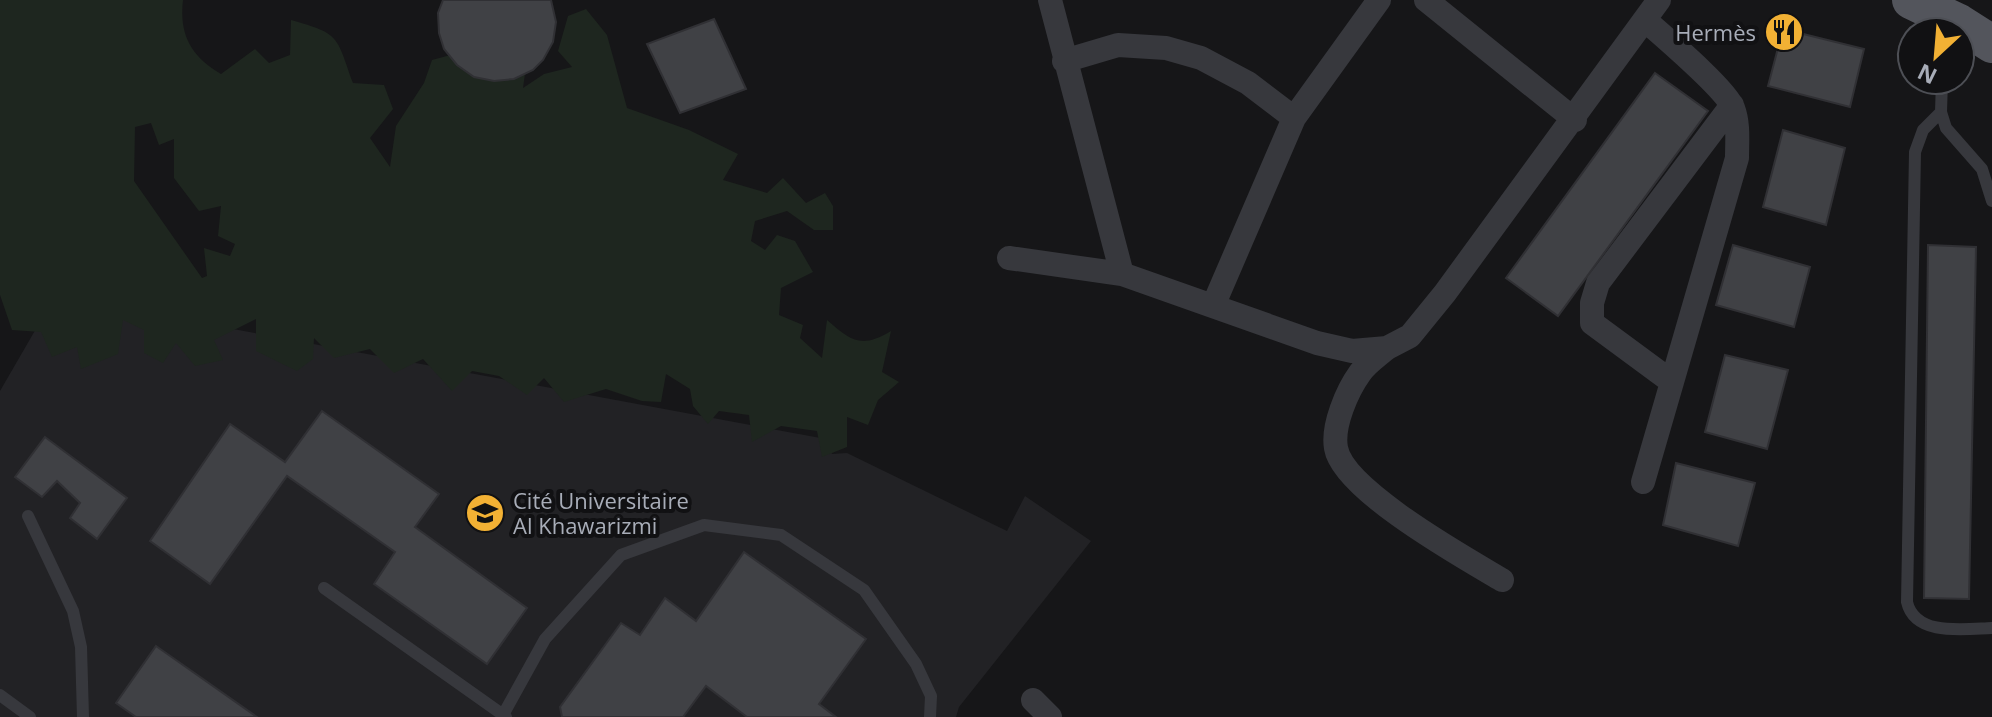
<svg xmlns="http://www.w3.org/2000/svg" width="1992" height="717" font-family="'Open Sans',sans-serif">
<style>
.built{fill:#222225}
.green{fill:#1e261f;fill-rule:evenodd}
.building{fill:#404145;stroke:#303034;stroke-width:2}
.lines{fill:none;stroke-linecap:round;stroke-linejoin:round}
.service{stroke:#37383d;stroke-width:12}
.minor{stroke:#37383d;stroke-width:24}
.primary{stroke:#53555c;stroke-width:38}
.labels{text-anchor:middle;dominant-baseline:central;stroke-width:8;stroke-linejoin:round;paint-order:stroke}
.poi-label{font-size:22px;fill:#a8adb8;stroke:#111113;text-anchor:end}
</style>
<rect width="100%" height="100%" fill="#161618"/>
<path class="built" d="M55,296L826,439L832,454L847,453L1007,531L1025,496L1091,541L959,707L956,717H0V391Z"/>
<path class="green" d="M0,0H183C179,35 191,56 221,74L255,49L269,63L290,55L291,20C341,34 336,36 353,83L384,85L393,109L370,138L390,167L396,126L424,83L432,60L469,50L527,59L523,88L544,74L572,67L558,51L568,16L586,9L607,35L627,108L689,130L738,154L723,180L767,193L783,178L806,203L825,193L833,206V230H814L787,211L755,221L751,241L765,250L777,235L795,241L813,272L781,288L779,315L803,325L800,338L822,358L827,320C851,341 861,349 891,331L882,372L899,382L878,400L868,425L847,417V447L822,457L817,431L781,426L752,442L749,415L719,411L708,424L693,406L690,389L666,374L661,402L642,401L606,389L564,402L544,378L527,395L499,376L472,371L452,391L423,359L394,373L370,349L334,358L314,338L313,359L297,371L256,351V319L214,340L223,360L195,366L176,343L163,363L144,353V330L123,320L118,354L81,369L77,347L52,357L41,332L12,330L0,295ZM151,123L159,145L174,139V178L199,211L221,206L218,236L235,244L230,256L204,248L207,276L202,278L134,181L135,127Z"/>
<path class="building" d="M443,0H551L556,22L553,42L543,60L533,70L514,79L494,81L474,77L457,65L444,49L439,33L438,13Z
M714,19L746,89L680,113L647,44Z
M1783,29L1864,49L1850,107L1768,86Z
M1655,73L1708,111L1558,316L1506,278Z
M1783,130L1845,148L1826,225L1763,207Z
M1733,245L1810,267L1794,327L1716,305Z
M1928,245L1976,247L1969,599L1924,598Z
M1725,355L1788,370L1767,449L1705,432Z
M322,411L439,494L415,527L527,608L487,664L374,584L395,552L287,476L210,584L150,541L230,424L285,462Z
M45,437L127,498L97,539L70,518L80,503L57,481L42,497L15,477Z
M1676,463L1755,483L1738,546L1663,525Z
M744,552L866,639L819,704L836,717H747L706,686L683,717H562L560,707L621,623L640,635L665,598L696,621Z
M156,646L257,717H136L116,703Z"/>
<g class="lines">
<path class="service" d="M1942,80L1941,112L1946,128L1982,169L1992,201
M1941,112L1923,130L1915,152L1907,602C1915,637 1965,629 1992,628
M28,516L73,611L81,647L83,717
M324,588L506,717
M0,695L30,717
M503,715L545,639L621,555L704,525L781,535L864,590L916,664L931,696L930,717"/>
<path class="minor" d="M1050,0L1122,274
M1426,0L1575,120
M1064,61L1118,45L1166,48L1201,58L1248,83L1294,118
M1009,258L1122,274L1317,343L1352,351L1387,348L1410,336L1445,293L1659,0
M1213,306L1294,118L1379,0
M1387,348C1378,356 1367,363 1360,373C1347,391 1332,426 1336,448C1343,490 1465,558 1502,580
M1672,382L1592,323V303L1598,283L1732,105
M1643,482L1737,158C1737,141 1739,124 1733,108C1726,89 1663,36 1645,20
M1033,700L1050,717"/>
<path class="primary" d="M1911,0L1959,23L1992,44"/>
</g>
<defs>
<g id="restaurant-disc" transform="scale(2)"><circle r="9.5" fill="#f2b134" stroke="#111113"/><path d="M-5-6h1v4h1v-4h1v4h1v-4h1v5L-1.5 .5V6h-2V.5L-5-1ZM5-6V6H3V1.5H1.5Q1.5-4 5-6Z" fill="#111"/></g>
<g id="university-disc" transform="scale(2)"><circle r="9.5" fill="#f2b134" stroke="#111113"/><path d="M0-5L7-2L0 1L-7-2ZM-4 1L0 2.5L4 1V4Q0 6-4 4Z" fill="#111"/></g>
</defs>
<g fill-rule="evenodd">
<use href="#restaurant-disc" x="1784" y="32"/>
<use href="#university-disc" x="485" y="513"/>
</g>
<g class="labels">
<g class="poi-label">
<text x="1756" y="32">Hermès</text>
<text x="513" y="500" text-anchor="start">Cité Universitaire<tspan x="513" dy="25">Al Khawarizmi</tspan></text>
</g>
</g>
<g transform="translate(1936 56) rotate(206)"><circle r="38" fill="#111113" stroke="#4d4f55" stroke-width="2"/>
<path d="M0-6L14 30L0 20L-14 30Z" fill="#f2b134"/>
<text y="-12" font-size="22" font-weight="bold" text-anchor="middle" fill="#a8adb8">N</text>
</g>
</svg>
